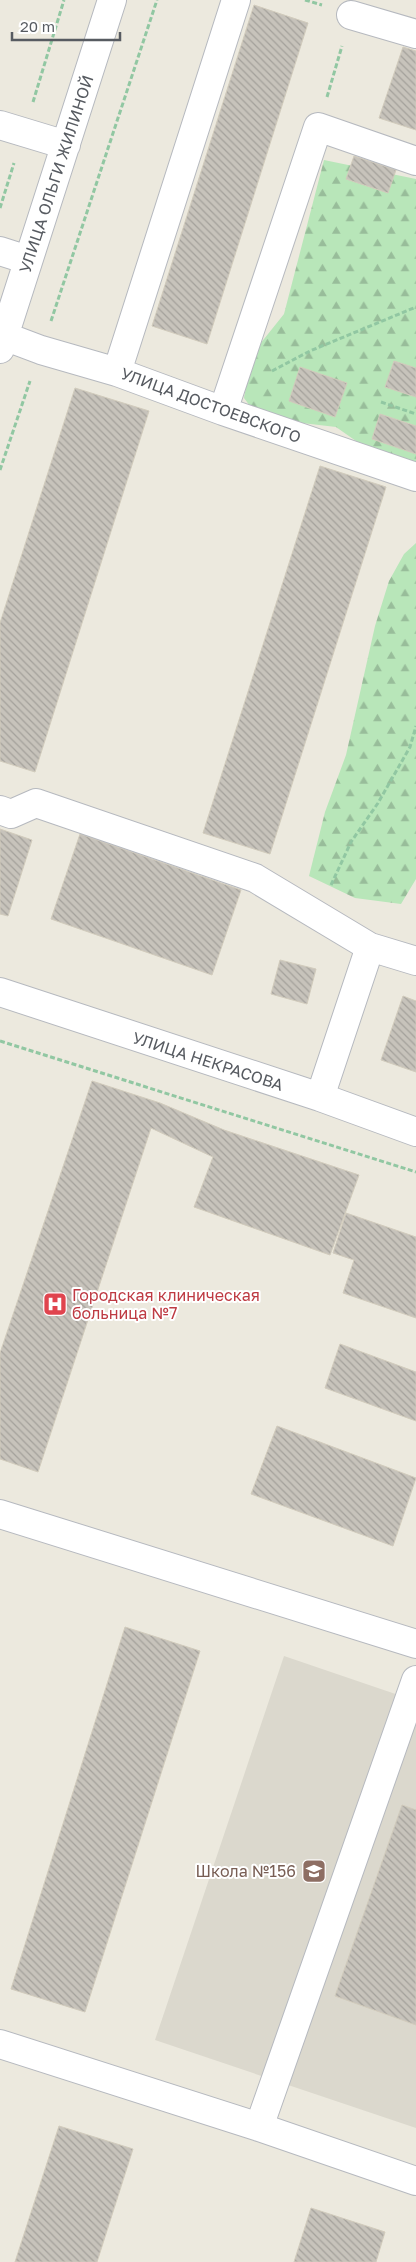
<svg xmlns="http://www.w3.org/2000/svg" width="416" height="2262" font-family="'Golos Text',sans-serif">
<style>
.education{fill:#dbd8cd}
.forest{fill:url(#forest-firs)}
.building{fill:url(#building-back-hatch);stroke:#d1cbbc}
.lines{fill:none;stroke-linecap:round;stroke-linejoin:round}
.minor-casing{stroke:#b6b9bf;stroke-width:30}
.path{stroke:#91c7a2;stroke-width:3;stroke-dasharray:5 2.5;stroke-linecap:butt}
.minor{stroke:#fff;stroke-width:28}
.labels{text-anchor:middle;dominant-baseline:central;stroke-width:4;stroke-linejoin:round;paint-order:stroke}
.street-label{font-size:16px;fill:#575b61;stroke:#fff}
.health-label{font-size:16px;fill:#be3a42;stroke:#fff;text-anchor:start}
.education-label{font-size:16px;fill:#785e54;stroke:#fff;text-anchor:end}
</style>
<defs>
<pattern id="forest-firs" width="22" height="20" patternUnits="userSpaceOnUse" patternTransform="scale(1.25)"><rect width="22" height="20" fill="#b8e6b9"/><path d="M5 1l3.5 6h-7zM16 11l3.5 6h-7z" fill="#98bd9a"/></pattern>
<pattern id="building-back-hatch" width="6" height="6" patternUnits="userSpaceOnUse" patternTransform="scale(1.25)"><rect width="6" height="6" fill="#c7c3bb"/><path d="M-1 5l2 2M0 0l6 6M5-1l2 2" fill="none" stroke="#a4a19b"/></pattern>
</defs>
<rect width="100%" height="100%" fill="#ece9de"/>
<path class="education" d="M284,1656L416,1701V2128L155,2040Z"/>
<path class="forest" d="M324,160L416,179V463L366,448L336,427L302,423L253,410L244,398L252,354L284,314Z
M416,543V879L401,904L355,898L309,876L325,812L346,755L375,626L389,581L404,554Z"/>
<path class="building" d="M254,5L308,23L207,344L152,326Z
M403,47L416,51V130L379,118Z
M354,156L396,170L388,193L346,179Z
M394,361L416,368V397L385,387Z
M300,367L347,383L335,417L289,401Z
M75,388L149,411L35,772L0,761V623Z
M380,414L416,426V454L372,439Z
M320,466L386,487L270,854L203,833Z
M0,829L32,840L8,916L0,914Z
M80,834L241,890L212,975L51,919Z
M280,960L316,969L307,1004L271,994Z
M403,996L416,1001V1072L381,1060Z
M92,1081L160,1103L224,1130L359,1175L330,1255L194,1207L213,1157L151,1128L38,1472L0,1459V1353Z
M346,1213L416,1237V1318L343,1293L354,1260L333,1253Z
M340,1344L416,1372V1421L325,1388Z
M277,1426L416,1478L393,1546L251,1494Z
M125,1627L200,1651L85,2012L11,1989Z
M402,1805L416,1810V2025L335,1996Z
M59,2126L133,2149L97,2262H15Z
M311,2208L385,2232L376,2262H294Z"/>
<g class="lines">
<g class="minor-casing">
<path id="minor" d="M351,15L416,34
M0,125L66,145
M0,251L28,260
M4,336L41,350L117,372L223,411L416,477
M0,349L112,0
M117,372L236,0
M223,411L318,127L416,161
M0,810L11,814L36,803L255,878L370,947
M0,992L320,1097L416,1132
M320,1097L370,947L416,961
M0,1514L416,1644
M0,2044L259,2127L416,2181
M259,2127L416,1680"/>
</g>
<path class="path" d="M305,0L322,5
M327,97L342,46
M33,102L64,0
M0,208L14,163
M51,321L157,0
M272,371L310,351L416,307
M381,402L416,414
M0,470L30,381
M331,885L351,842L378,803L410,747L416,726
M0,1041L416,1172"/>
<use href="#minor" class="minor"/>
</g>
<defs>
<g id="hospital-square" transform="scale(1.25)"><rect x="-9" y="-9" width="18" height="18" rx="4" fill="#e0444e" stroke="#fff"/><path d="M-5-5h3v3.5h4V-5h3V5h-3V1.5h-4V5h-3Z" fill="#fff"/></g>
<g id="school-square" transform="scale(1.25)"><rect x="-9" y="-9" width="18" height="18" rx="4" fill="#8d6e63" stroke="#fff"/><path d="M0-5L7-2L0 1L-7-2ZM-4 1L0 2.5L4 1V4Q0 6-4 4Z" fill="#fff"/></g>
</defs>
<g fill-rule="evenodd">
<use href="#hospital-square" x="55" y="1304"/>
<use href="#school-square" x="314" y="1871"/>
</g>
<g class="labels">
<g class="street-label">
<text transform="translate(56 174) rotate(-72)">УЛИЦА ОЛЬГИ ЖИЛИНОЙ</text>
<text transform="translate(211 405) rotate(20)">УЛИЦА ДОСТОЕВСКОГО</text>
<text transform="translate(208 1061) rotate(18)">УЛИЦА НЕКРАСОВА</text>
</g>
<g class="health-label">
<text x="72" y="1295">Городская клиническая<tspan x="72" dy="18">больница №7</tspan></text>
</g>
<g class="education-label">
<text x="296" y="1871">Школа №156</text>
</g>
</g>
<path d="M12 32v8h108v-8" fill="none" stroke="#575b61" stroke-width="2.5"/>
<text x="20" y="32" font-size="15" fill="#575b61" stroke="#ffffff" stroke-width="4" paint-order="stroke">20 m</text>
</svg>
